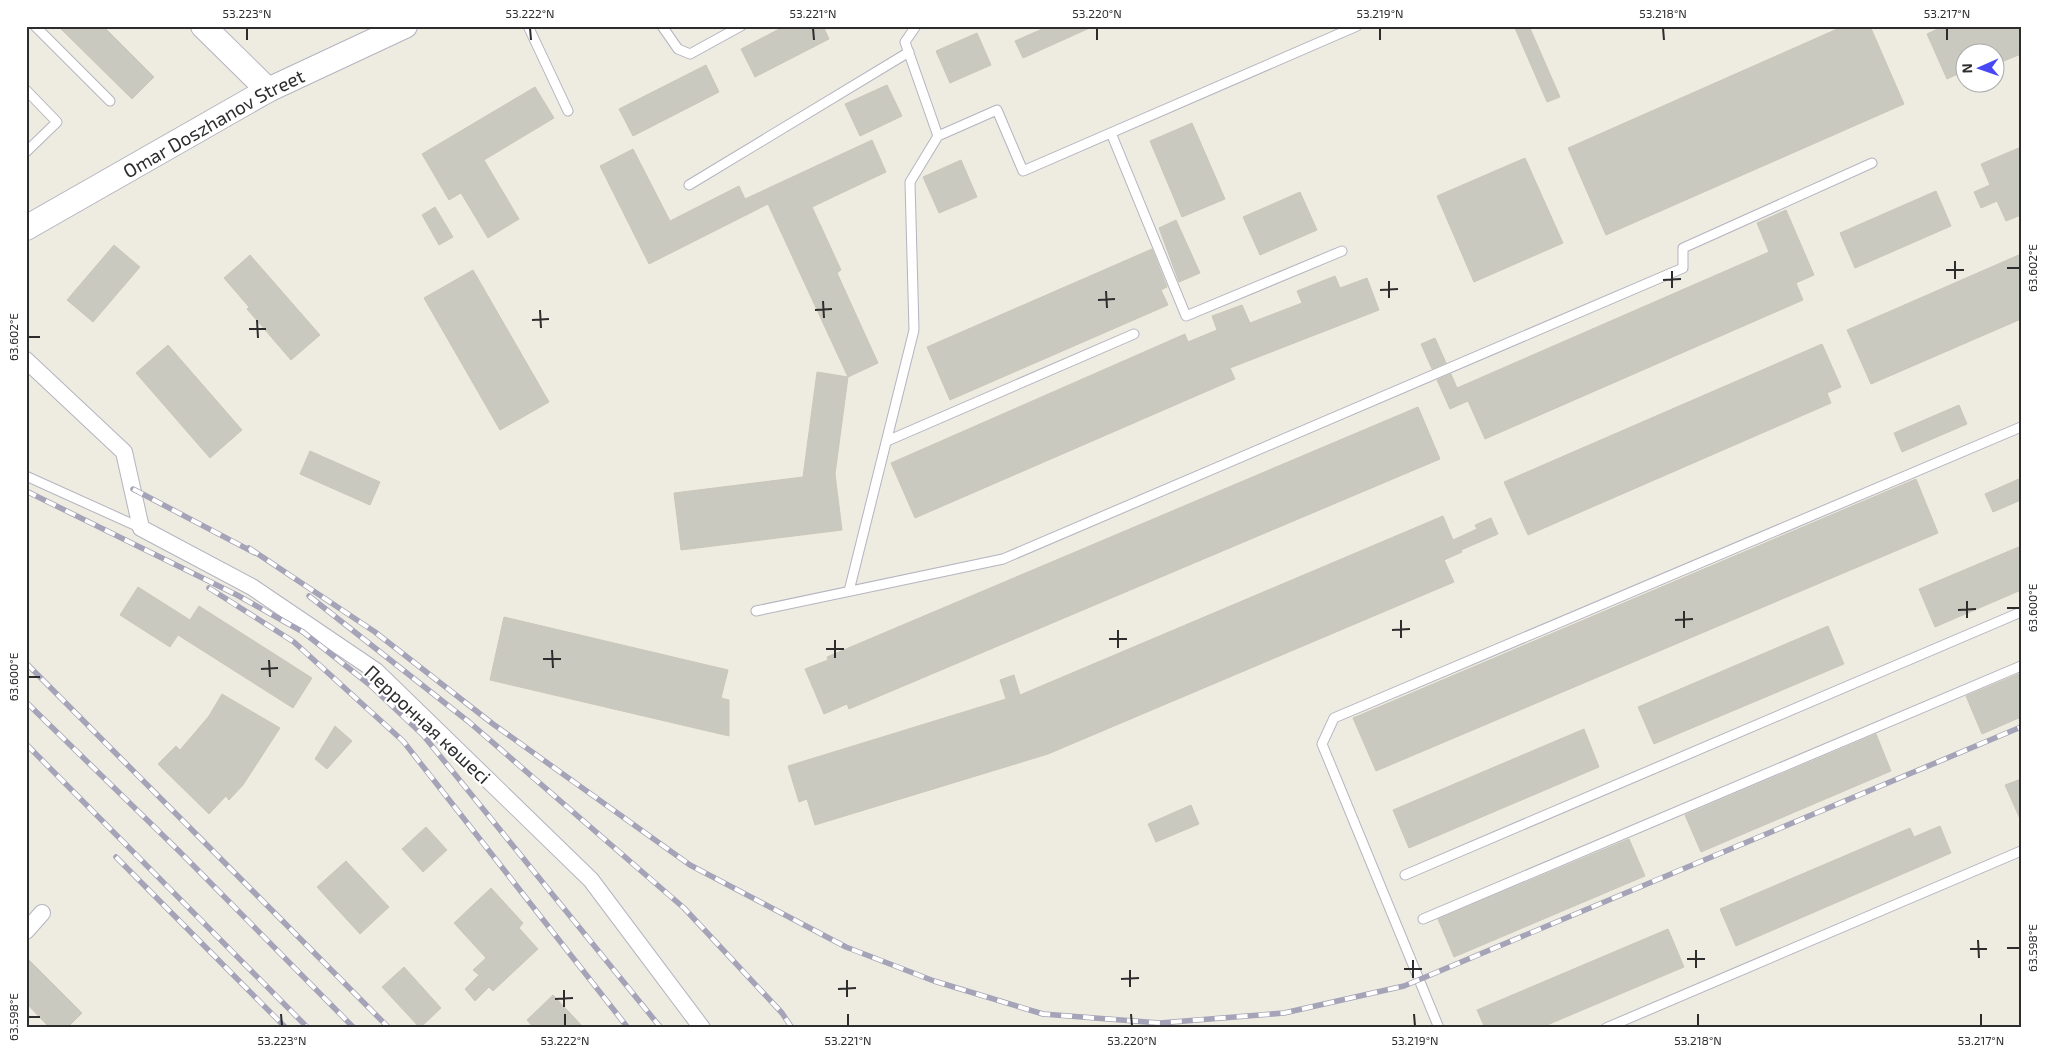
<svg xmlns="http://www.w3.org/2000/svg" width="2047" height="1054" font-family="'Exo 2',sans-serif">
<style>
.building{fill:#cac9bf;stroke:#cac7ba}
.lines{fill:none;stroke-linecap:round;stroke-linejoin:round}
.lane-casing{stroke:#b4b4c0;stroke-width:11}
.street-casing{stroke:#b4b4c0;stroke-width:18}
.secondary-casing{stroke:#b4b4c0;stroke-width:26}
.lane{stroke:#fff;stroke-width:9}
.street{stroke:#fff;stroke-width:16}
.secondary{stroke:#fff;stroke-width:24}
.rail-casing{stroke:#a4a3b7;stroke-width:5.5}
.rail{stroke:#fff;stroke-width:4;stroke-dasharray:11;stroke-linecap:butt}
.ticks{fill:none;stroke:#2d2d2d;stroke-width:2}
.labels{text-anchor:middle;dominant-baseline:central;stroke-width:4.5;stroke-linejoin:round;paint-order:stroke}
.street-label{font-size:19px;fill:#2d2d2d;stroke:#fff}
.neatline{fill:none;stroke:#2d2d2d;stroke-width:2}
.ticks-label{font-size:12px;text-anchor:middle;fill:#2d2d2d}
</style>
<rect width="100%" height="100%" fill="#eeebe1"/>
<path class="building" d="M58,26H103L154,77L132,99Z
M785,26H823L829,39L755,77L741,49Z
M1049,26H1094L1023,58L1015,41Z
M1514,26H1529L1560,97L1547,102Z
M1844,26H1870L1904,104L1606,235L1568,148Z
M1944,26H2021V54L1994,65V52H1964V71L1947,79L1927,34Z
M977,33L991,65L950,83L936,51Z
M706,65L719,92L633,136L619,109Z
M887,85L902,116L860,136L845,104Z
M535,87L554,118L484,160L519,219L488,238L461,193L449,200L422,154Z
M1192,123L1225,199L1182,217L1150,141Z
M872,140L886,172L812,207L841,270L837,273L878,363L848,377L768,204L649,264L600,166L633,149L670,221L739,186L745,199Z
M2021,147V215L2006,221L1997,201L1981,208L1974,192L1990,185L1981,164Z
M1525,158L1563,243L1474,282L1437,196Z
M961,160L977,197L939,213L923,177Z
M1936,191L1951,226L1855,268L1840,233Z
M1300,192L1317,230L1260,255L1243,217Z
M435,207L453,237L439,245L422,215Z
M1786,210L1814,275L1796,283L1803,300L1485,439L1468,401L1450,409L1437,380L1451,374L1457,388L1769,252L1757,223Z
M1176,220L1200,273L1179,282L1159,228Z
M114,245L140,267L93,322L67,300Z
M1152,249L1167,287L1161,290L1168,305L950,400L927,347Z
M2021,254V319L1871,384L1847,330Z
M250,255L320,335L291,360L247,309L249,307L224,278Z
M473,270L549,402L500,430L424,298Z
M1335,276L1340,288L1367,278L1379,310L1230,368L1235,379L915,518L891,463L1185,334L1188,342L1217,330L1212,316L1242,305L1250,323L1302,303L1297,291Z
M1435,338L1446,363L1432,369L1421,344Z
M1822,344L1841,387L1827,393L1831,403L1528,535L1504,482Z
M168,345L242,430L210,458L136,373Z
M817,372L848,377L835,474L842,530L681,550L674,493L803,477Z
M1959,405L1967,424L1902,452L1894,433Z
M1418,407L1440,459L849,709L847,704L824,714L805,669L828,660L827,657Z
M310,451L380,482L370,505L300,474Z
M2021,478V500L1993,512L1985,494Z
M1916,479L1938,533L1376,771L1353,718Z
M1443,516L1453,540L1477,529L1475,525L1491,518L1498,534L1461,550L1462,552L1444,560L1454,582L1048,754L815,825L807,799L799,802L788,766L1006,699L1000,680L1014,675L1020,695Z
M2021,546V590L1935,627L1919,589Z
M138,587L190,620L199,606L312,678L293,708L178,635L170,647L120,615Z
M504,617L728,670L721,698L729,700V736L490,680Z
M1828,626L1844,664L1654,744L1638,707Z
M2021,673V717L1982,734L1966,696Z
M222,694L280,728L243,785L229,800L226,796L209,814L158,764L176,746L180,750L209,716Z
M335,726L352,741L327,769L315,759Z
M1584,729L1599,767L1409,848L1393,810Z
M1876,734L1891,771L1701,852L1685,815Z
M2021,779V821L2005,785Z
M1191,805L1199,824L1156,842L1148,824Z
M1940,826L1951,853L1736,946L1720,909L1910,828L1914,837Z
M426,827L447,850L423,872L402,849Z
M1629,839L1645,876L1454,957L1438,919Z
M346,861L389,907L360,934L317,887Z
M491,888L523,923L519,928L538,949L493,991L489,987L475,1001L465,989L479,975L473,970L486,958L454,923Z
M1668,929L1684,967L1540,1028H1485L1477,1010Z
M26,957L82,1013L67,1028H50L26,1003Z
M404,967L441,1008L420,1028L382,987Z
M553,995L584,1028H534L527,1020Z"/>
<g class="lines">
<g class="lane-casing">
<path id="lane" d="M35,26L110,101
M528,26L568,111
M662,26L678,49L690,54L741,26
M26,90L57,122L26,152
M1111,133L1186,316L1342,251
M938,136L997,110L1023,171L1357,26
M689,185L909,52
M887,441L1134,334
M26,476L141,528
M849,591L914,330L910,182L938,136L905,42L916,26
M756,611L1003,559L1683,268V248L1872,163
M1405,875L2021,612
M1423,919L2021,666
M1439,1028L1322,744L1334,718L2021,427
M1606,1028L2021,851"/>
</g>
<g class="street-casing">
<path id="street" d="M26,360L124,452L141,528L252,587L376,671L591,880L702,1028
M26,931L42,913"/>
</g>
<g class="secondary-casing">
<g id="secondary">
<path d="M203,26L268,90"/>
<path id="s1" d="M26,228L268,90L405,26"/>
</g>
</g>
<use href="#lane" class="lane"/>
<use href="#street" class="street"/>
<use href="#secondary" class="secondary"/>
<g class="rail-casing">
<path id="rail" d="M133,489L255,553
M26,491L237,595L303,632L370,685L423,735L661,1028
M249,548L375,632L493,724L690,865L846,947L934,981L1043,1014L1160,1023L1284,1013L1404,986L2021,727
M209,588L294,642L403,741L628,1028
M309,596L469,722L684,908L782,1013L792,1028
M26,663L389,1028
M26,702L180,852L354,1028
M26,744L308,1028
M116,857L286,1028"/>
</g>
<use href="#rail" class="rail"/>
</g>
<path class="ticks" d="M247,28V40M530,28L531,40M813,28L814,40M1097,28V40M1380,28V40M1663,28L1664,40M1947,28V40M1955,261V279M2007,268H2020M1946,270H1964M1672,271V288M1663,280L1681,279M1389,281V298M1380,290L1398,289M1106,291L1107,308M1098,300L1115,299M823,301L824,318M540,310L541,328M815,310L832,309M257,320L258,338M532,320L549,319M249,329H266M28,337H40M1967,601V618M2007,608H2020M1958,610L1976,609M1684,611V628M1401,620V638M1675,620L1693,619M1118,630V648M1392,630L1410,629M1109,639H1127M835,640V658M826,649H844M552,650L553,668M543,659H561M269,660L270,677M261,669L278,668M28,677H40M1978,940L1979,958M2007,948H2020M1970,949H1987M1696,950V968M1687,959H1705M1413,960V978M1404,969H1422M1130,970V987M1121,979L1139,978M847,980V997M838,989L856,988M564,990V1007M555,999L573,998M281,1014L282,1026M565,1014V1026M848,1014V1026M1131,1014L1132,1026M1414,1014L1415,1026M1698,1014V1026M1981,1014V1026M28,1017H40"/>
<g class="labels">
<g class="street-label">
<text stroke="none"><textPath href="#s1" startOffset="215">Omar Doszhanov Street</textPath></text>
<text transform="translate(428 724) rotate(43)">Перронная көшесі</text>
</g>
</g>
<rect width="2047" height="1054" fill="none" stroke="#ffffff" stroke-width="55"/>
<g transform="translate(1980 68) rotate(268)"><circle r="24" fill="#ffffff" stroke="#ababab"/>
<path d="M0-4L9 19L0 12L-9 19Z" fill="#4847f5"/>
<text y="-8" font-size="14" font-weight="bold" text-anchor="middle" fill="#2d2d2d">N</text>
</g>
<rect x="28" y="28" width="1992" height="998" class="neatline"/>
<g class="ticks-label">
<text x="247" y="18">53.223°N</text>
<text x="530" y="18">53.222°N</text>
<text x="813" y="18">53.221°N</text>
<text x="1097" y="18">53.220°N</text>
<text x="1380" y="18">53.219°N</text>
<text x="1663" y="18">53.218°N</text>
<text x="1947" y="18">53.217°N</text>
<text transform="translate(2033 268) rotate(-90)" y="4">63.602°E</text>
<text transform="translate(14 337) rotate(-90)" y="4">63.602°E</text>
<text transform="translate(2033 608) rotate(-90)" y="4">63.600°E</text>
<text transform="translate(14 677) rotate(-90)" y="4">63.600°E</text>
<text transform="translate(2033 948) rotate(-90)" y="4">63.598°E</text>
<text transform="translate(14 1017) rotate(-90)" y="4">63.598°E</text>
<text x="282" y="1045">53.223°N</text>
<text x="565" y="1045">53.222°N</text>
<text x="848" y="1045">53.221°N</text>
<text x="1132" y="1045">53.220°N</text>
<text x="1415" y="1045">53.219°N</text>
<text x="1698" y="1045">53.218°N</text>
<text x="1981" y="1045">53.217°N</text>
</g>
</svg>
